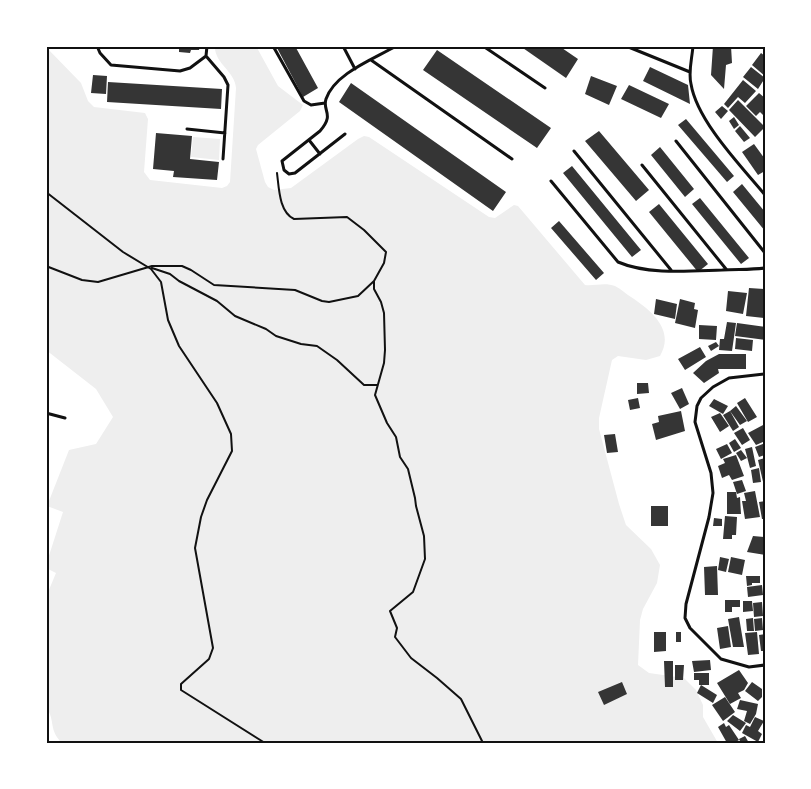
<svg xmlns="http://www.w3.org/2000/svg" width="811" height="789" font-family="'Space Grotesk',sans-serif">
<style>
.green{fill:#eee}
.building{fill:#353535}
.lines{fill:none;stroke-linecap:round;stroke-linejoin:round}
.path{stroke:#111;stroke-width:2}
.service{stroke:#111;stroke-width:3}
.neatline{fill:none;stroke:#111;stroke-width:2}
</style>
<rect width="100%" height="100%" fill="#fff"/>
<path class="green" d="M215,46H256L278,86L303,105L300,111L258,145L256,149L265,182L268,187L274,190L291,188L358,139L364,136L369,137L489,217L495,218L514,205L518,206L585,285C595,286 605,282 615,286C621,289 626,294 631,297C652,311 675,330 660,356L646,360L618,356L612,360L599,418V429L619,504L626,525L651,549L660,565L657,583L643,609L640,620L638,665L649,673L684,678L696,690L703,705V717L718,743H62C48,729 56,721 46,707V597L56,573L46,568V565L63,512L47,506L69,450L96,444L113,417L96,389L46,350V47L81,83L88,101L94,107L145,113L148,119L144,172L150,180L222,188L227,186L230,182L236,88C235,71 214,63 215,46Z
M193,137L220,139L219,160L191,157Z"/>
<path class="building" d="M168,46H200L199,50H191L190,53L179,52V49L167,48Z
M276,46H295L318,88L303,97Z
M520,46H559L578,59L566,78Z
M713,46H731L732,63L726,65L724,89L711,75Z
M437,50L551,128L537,148L423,70Z
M761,53L765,56V76L752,65Z
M650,67L688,85L690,104L643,81Z
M751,67L765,78L758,89L743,77Z
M93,75L107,76L106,94L91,93Z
M591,76L617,86L609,105L585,94Z
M743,80L756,91L745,103L738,97L728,108L724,104Z
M108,82L222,89L221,109L107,102Z
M351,83L506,192L493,211L339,102Z
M629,85L669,104L661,118L621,99Z
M759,93L765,98V117L760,112L756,116L746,106Z
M738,100L765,127L755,137L729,110Z
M722,106L728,111L721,119L715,112Z
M734,117L739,125L734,129L729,121Z
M686,119L734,176L727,182L678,125Z
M740,126L750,138L744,142L735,131Z
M599,131L649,190L636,201L585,141Z
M156,133L192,136L190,159L219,162L217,180L173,177L174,171L153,169Z
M754,144L765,159V171L758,175L742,152Z
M660,147L694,189L685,197L651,155Z
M572,166L641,250L632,257L563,173Z
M742,184L765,212V231L733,192Z
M700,198L749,258L741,264L692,204Z
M659,204L708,264L698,272L649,212Z
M559,221L604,273L596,280L551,228Z
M749,288L765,289V318L746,316Z
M728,291L747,293L743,314L726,311Z
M656,299L677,304L675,319L654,314Z
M680,299L695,303L694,309L698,310L695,328L675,323Z
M727,322L736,323L732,351L719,350L720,339H724Z
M737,323L765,327V340L735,336Z
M699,325L717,326L716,340L699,339Z
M736,338L753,340L752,351L735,349Z
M716,342L719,346L711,351L708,346Z
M700,347L706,357L685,370L678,359Z
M719,354H746V369H718L719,373L704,383L693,373L706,361Z
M637,383H648L649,393L637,394Z
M682,388L689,404L680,409L671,393Z
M638,398L640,408L630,410L628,400Z
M745,398L757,417L748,422L737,403Z
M714,399L728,406L723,414L709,406Z
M736,406L747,421L740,425L730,411Z
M681,411L685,431L656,440L652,424L659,422L658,416Z
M730,411L739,427L733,431L723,415Z
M720,413L729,426L720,432L711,417Z
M765,424V441L756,445L748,433Z
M743,428L750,440L742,445L734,433Z
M615,434L618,452L607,453L604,435Z
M735,439L741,448L734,452L729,443Z
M765,443V455L759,457L755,447Z
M727,444L732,453L721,459L716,449Z
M752,447L756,466L750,468L745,449Z
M741,450L747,458L741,461L736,453Z
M736,455L744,476L732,480L729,475L722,478L718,466L725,463L723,459Z
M765,458V486H764L758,460Z
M759,468L761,482L753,483L751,470Z
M742,480L746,491L737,494L733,482Z
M755,491L760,517L745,519L742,501H746L744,493Z
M727,492H736L737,498L740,497L741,514H727Z
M765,501V519H762L759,502Z
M651,506H668V526H651Z
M725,516L737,517L736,535H732V539H723Z
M714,518L722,519V526H713Z
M753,536L765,537V555L747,552Z
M720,557L729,559L726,572L718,570Z
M731,557L745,560L742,575L728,572Z
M717,566L718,595H705L704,567Z
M746,576H760V583H752V585L747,586Z
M762,585L763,595L748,597L747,587Z
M725,600H740V607H732V612H725Z
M743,601H752L753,611L743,612Z
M762,602L763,616L754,617L753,603Z
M739,617L744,647H733L728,619Z
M753,618L754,631H747L746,619Z
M762,618L763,630L755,631L754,619Z
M728,626L731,647L720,649L717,628Z
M654,632H666V651L654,652Z
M676,632H681V642H676Z
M757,632L759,654L748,655L745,633Z
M765,634V651H761L759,635Z
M710,660L711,670L694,672L692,661Z
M664,661H673V687H665Z
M675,665H684L683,680H675Z
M739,670L748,683L744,690L738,693L741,698L730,704L717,683Z
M694,673H709V685H699V680H694Z
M622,682L627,694L604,705L598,692Z
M752,682L762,689V697L758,701L745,691Z
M701,685L717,695L713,703L697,693Z
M725,697L735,712L723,721L712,705Z
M740,700L758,704L756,714L750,724L744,721L747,711L737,709Z
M733,715L746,723L740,731L727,721Z
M755,717L764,721L758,731L762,734L758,742L742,733L746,725L750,727Z
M724,723L726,727L729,725L739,740L734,743H727L718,727Z
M745,736L749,743H737L740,741L739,739Z"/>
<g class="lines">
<path class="path" d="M46,192L123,252L151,269L161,282L168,320L179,346L217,403L231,434L232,451L207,500L201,517L195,548L213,648L209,659L181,684V690L265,743
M46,266L82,280L98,282L152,266H182L191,270L214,285L295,290L322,301L329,302L358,296L374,281L384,263L386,252L364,230L347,217L294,219C279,212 279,188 277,173
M152,268L170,274L179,281L217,301L235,316L266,329L276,336L301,344L317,346L337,360L364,385H377
M374,281V289L381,302L384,313L385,350L384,363L375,395L387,423L396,437L400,457L408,469L415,498L416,506L424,536L425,559L413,592L390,611L397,628L395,637L411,658L437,678L461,699L483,743"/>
<path class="service" d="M97,46L100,53L111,65L180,71L190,68L206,56L207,46
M273,46L304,101L311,105L325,103
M343,46L355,69
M483,46L545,88
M626,46L690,72
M693,46C692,59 688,72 691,84C697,121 741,166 765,195
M206,56L224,77L228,85L223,159
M371,60L512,159
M187,129L225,133
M345,134L295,173L289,174L284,170L282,161L320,131C335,114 322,111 326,99C335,73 374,59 396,46
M309,140L320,154
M676,141L765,253
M574,151L671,270
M642,165L726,269
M551,181L618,262C648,275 690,271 722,270C736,269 751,270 765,268
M765,374L729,378L713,387L701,398L697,406L695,422L711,473L713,493L709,517L686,604L685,618L690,628L721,659L749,667L765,665
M46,413L65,418"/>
</g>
<rect width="811" height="789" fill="none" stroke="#ffffff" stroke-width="95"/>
<rect x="48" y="48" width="716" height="694" class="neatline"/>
</svg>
